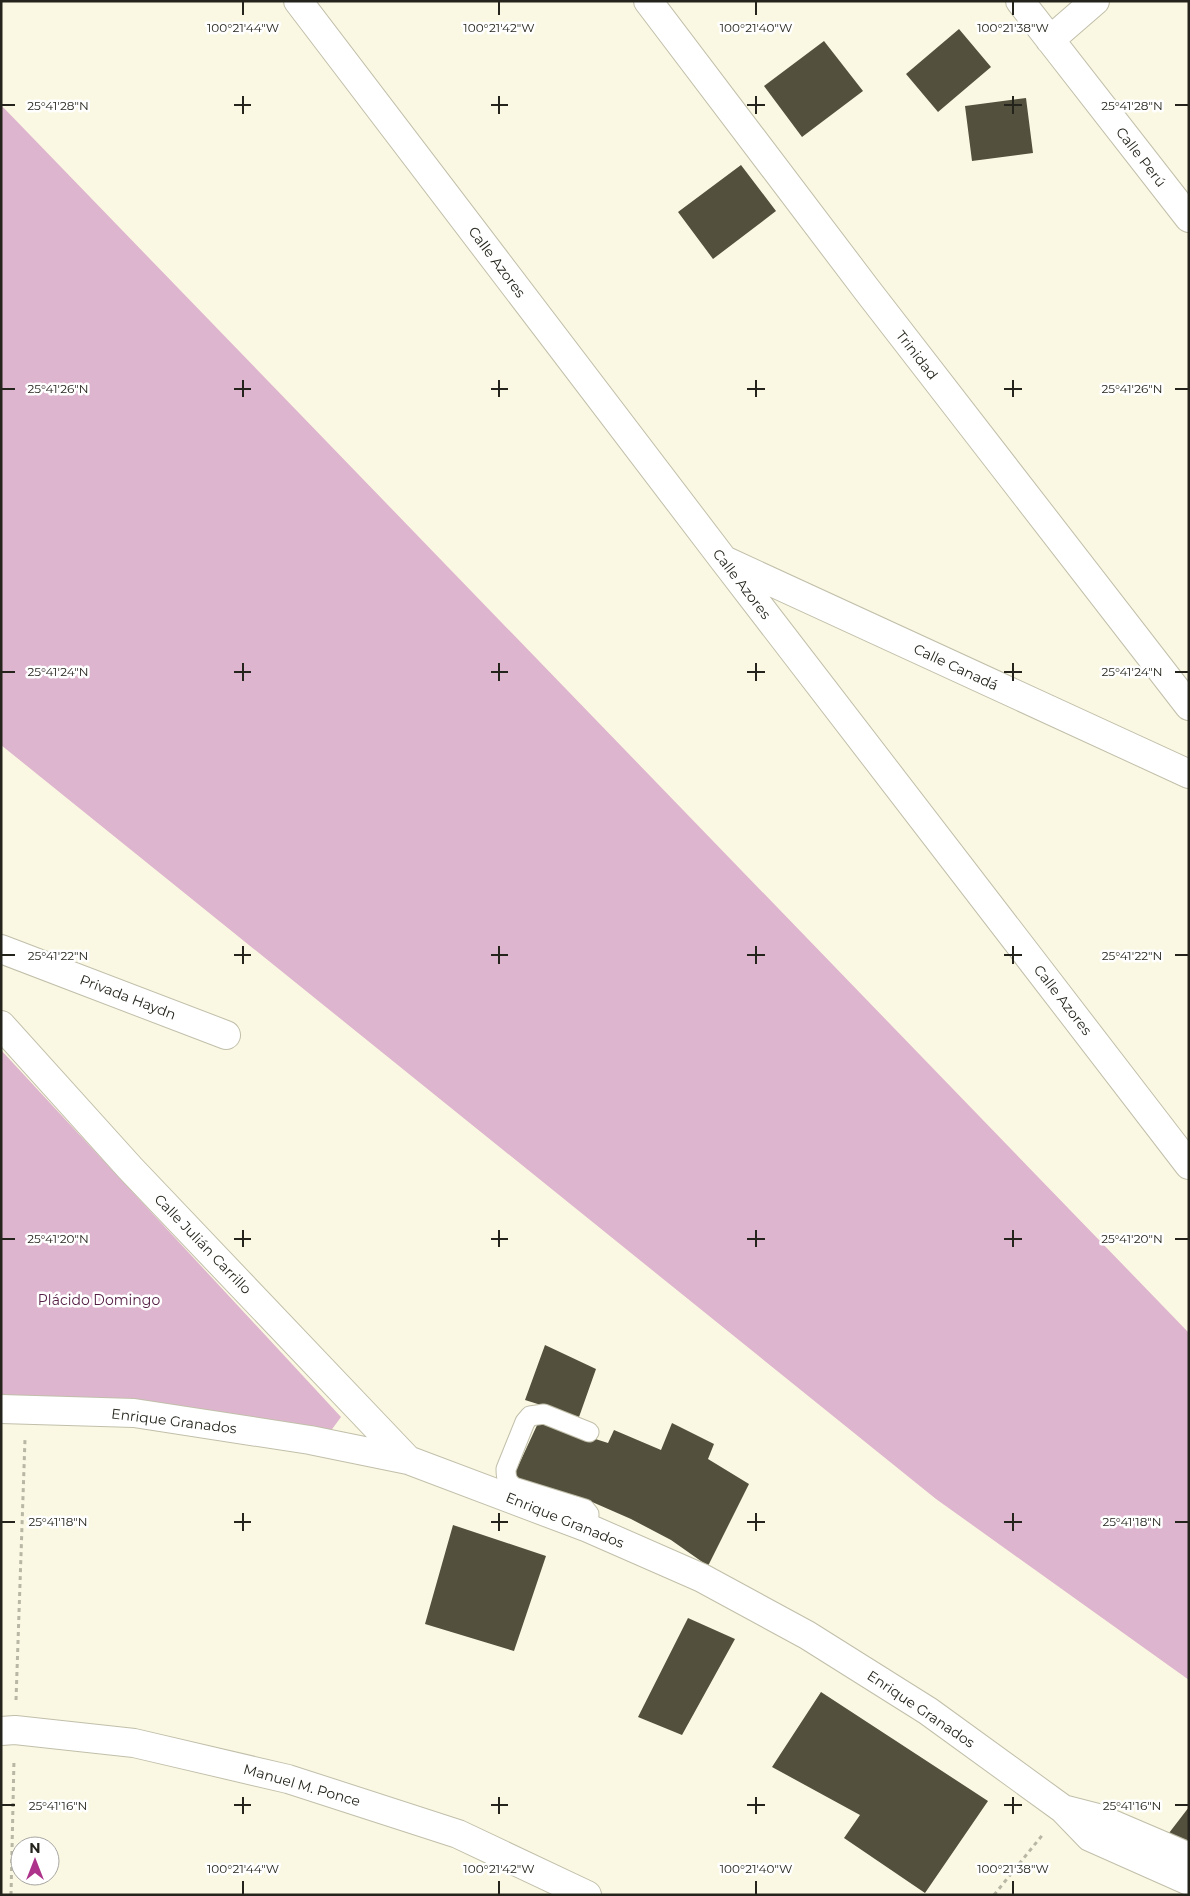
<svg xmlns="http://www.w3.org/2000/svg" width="1190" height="1896" font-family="Montserrat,sans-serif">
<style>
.green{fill:#deb5ce}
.building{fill:#53513e}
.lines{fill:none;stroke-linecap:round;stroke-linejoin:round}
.service-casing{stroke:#c1bfaa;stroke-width:21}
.minor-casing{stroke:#c1bfaa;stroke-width:30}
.path{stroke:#b8b7a5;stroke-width:3;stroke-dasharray:4 4;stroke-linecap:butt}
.service{stroke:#fff;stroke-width:19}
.minor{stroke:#fff;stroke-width:28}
.ticks{fill:none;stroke:#25241c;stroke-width:2}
.labels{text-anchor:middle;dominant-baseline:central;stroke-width:5;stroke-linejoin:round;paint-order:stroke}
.street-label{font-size:14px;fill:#25241c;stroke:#fff}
.park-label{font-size:14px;fill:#572046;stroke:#fff}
.ticks-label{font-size:12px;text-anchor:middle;fill:#25241c;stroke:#fff;stroke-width:5;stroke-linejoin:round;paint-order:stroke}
</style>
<rect width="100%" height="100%" fill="#faf8e2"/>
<path class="green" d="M1,105L1189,1333V1680L936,1499L1,745Z
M1,1050L341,1417L330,1432L112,1398L1,1399Z"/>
<path class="building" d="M959,29L991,67L938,112L906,74Z
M824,41L863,91L802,137L764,86Z
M1026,98L1033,153L972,161L965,106Z
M741,165L776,211L713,259L678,212Z
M545,1345L596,1369L579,1417L525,1400Z
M539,1421L608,1443L614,1430L661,1450L672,1423L714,1444L708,1459L749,1484L708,1566L671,1540L631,1519L583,1498L513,1477Z
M453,1525L546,1556L514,1651L425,1624Z
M688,1618L735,1639L682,1735L638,1717Z
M821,1692L988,1801L925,1893L844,1838L860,1815L772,1767Z
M1189,1807V1848L1169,1833Z"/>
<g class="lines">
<g class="service-casing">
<path id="service" d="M588,1528L589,1514L585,1509L514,1487C507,1482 506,1478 506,1469L525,1422L530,1416L544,1414L589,1432"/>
</g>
<g class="minor-casing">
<path id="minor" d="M298,1L723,559L1189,1165
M648,1L867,290L1189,706
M1020,1L1189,218
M1050,40L1095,1
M726,561L1189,774
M1,949L226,1035
M1,1025L130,1168L408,1460
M1,1409L134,1413L310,1440L408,1460L588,1528L702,1578L807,1635L928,1711L1063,1809
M1,1731L15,1730L134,1743L288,1779L458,1834L587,1895
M1189,1857L1098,1818L1063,1809L1090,1837L1189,1881"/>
</g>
<path class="path" d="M16,1700L25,1439
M11,1895L14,1759
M994,1895L1044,1833"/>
<use href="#service" class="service"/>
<use href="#minor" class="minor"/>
</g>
<path class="ticks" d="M243,2V15M499,2V15M756,2V15M1013,2V15M243,96V114M499,96V114M756,96V114M1013,96V114M2,105H15M234,105H251M491,105H508M747,105H765M1004,105H1022M1175,105H1188M243,380V397M499,380V397M756,380V397M1013,380V397M2,389H15M234,389H251M491,389H508M747,389H765M1004,389H1022M1175,389H1188M243,663V681M499,663V681M756,663V681M1013,663V681M2,672H15M234,672H251M491,672H508M747,672H765M1004,672H1022M1175,672H1188M243,946V964M499,946V964M756,946V964M1013,946V964M2,955H15M234,955H251M491,955H508M747,955H765M1004,955H1022M1175,955H1188M243,1230V1247M499,1230V1247M756,1230V1247M1013,1230V1247M2,1239H15M234,1239H251M491,1239H508M747,1239H765M1004,1239H1022M1175,1239H1188M243,1513V1531M499,1513V1531M756,1513V1531M1013,1513V1531M2,1522H15M234,1522H251M491,1522H508M747,1522H765M1004,1522H1022M1175,1522H1188M243,1797V1814M499,1797V1814M756,1797V1814M1013,1797V1814M2,1805H15M234,1805H251M491,1805H508M747,1805H765M1004,1805H1022M1175,1805H1188M243,1881V1894M499,1881V1894M756,1881V1894M1013,1881V1894"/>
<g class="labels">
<g class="street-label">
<text transform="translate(1141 157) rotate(52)">Calle Perú</text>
<text transform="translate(497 262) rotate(53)">Calle Azores</text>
<text transform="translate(917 355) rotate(52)">Trinidad</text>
<text transform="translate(742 584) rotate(52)">Calle Azores</text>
<text transform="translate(956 667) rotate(25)">Calle Canadá</text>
<text transform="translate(128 997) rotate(21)">Privada Haydn</text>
<text transform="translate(1063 1000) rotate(52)">Calle Azores</text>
<text transform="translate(203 1244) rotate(46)">Calle Julián Carrillo</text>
<text transform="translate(174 1421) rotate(7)">Enrique Granados</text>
<text transform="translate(565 1520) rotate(22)">Enrique Granados</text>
<text transform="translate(921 1709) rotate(34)">Enrique Granados</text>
<text transform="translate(302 1785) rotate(16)">Manuel M. Ponce</text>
</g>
<g class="park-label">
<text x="99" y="1300">Plácido Domingo</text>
</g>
</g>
<g class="ticks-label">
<text x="243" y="32">100°21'44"W</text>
<text x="499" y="32">100°21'42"W</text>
<text x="756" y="32">100°21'40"W</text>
<text x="1013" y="32">100°21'38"W</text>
<text x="58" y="110">25°41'28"N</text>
<text x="1132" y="110">25°41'28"N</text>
<text x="58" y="393">25°41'26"N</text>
<text x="1132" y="393">25°41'26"N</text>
<text x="58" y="676">25°41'24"N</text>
<text x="1132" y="676">25°41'24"N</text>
<text x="58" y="960">25°41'22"N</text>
<text x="1132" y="960">25°41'22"N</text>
<text x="58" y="1243">25°41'20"N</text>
<text x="1132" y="1243">25°41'20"N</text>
<text x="58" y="1526">25°41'18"N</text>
<text x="1132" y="1526">25°41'18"N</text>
<text x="58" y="1810">25°41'16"N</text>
<text x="1132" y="1810">25°41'16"N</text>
<text x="243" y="1873">100°21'44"W</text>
<text x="499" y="1873">100°21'42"W</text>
<text x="756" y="1873">100°21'40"W</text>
<text x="1013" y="1873">100°21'38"W</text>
</g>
<rect width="1190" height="1896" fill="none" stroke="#25241c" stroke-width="5"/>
<g transform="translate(35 1861)"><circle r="24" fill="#ffffff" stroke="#a8a7a4"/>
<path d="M0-4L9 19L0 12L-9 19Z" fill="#ad348a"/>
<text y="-8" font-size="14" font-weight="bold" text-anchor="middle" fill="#25241c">N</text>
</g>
</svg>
